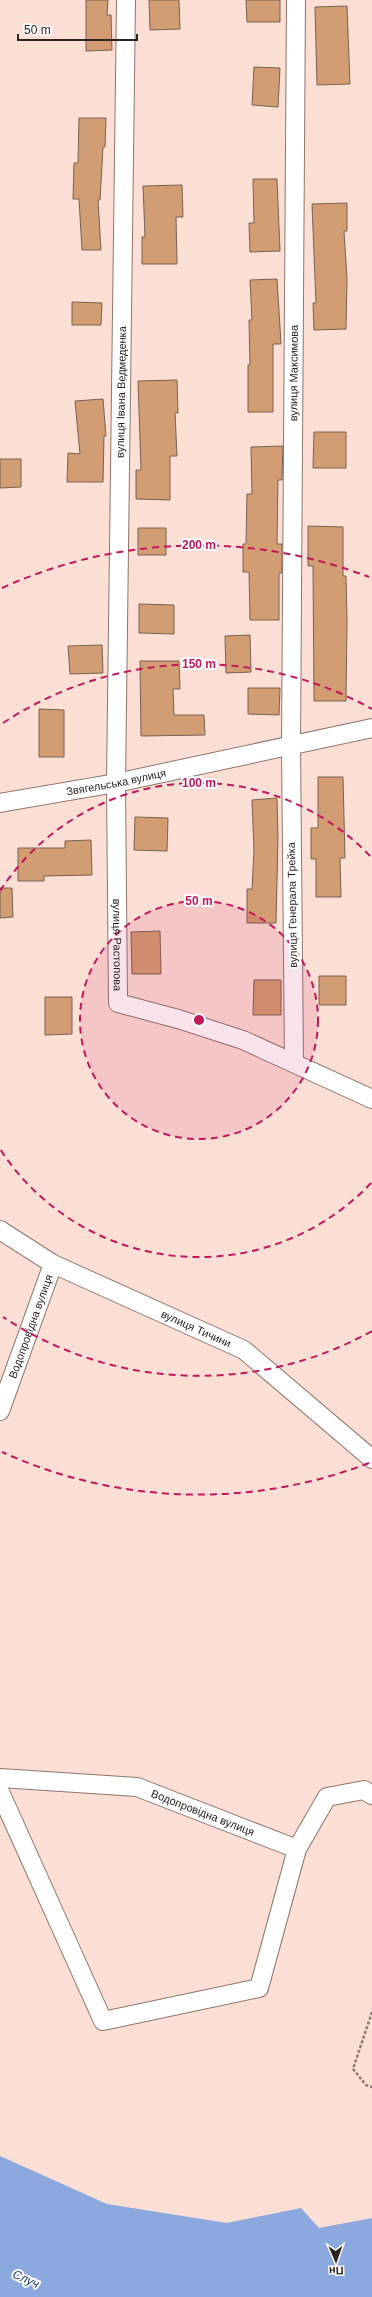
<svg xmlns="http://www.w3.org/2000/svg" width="372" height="2297" font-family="Arial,sans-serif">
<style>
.water{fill:#8ba9df}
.building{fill:#d39d74;stroke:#756152}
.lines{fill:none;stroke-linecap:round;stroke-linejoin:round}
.minor-casing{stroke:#8e756b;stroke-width:20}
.path{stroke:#8c7a73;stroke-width:2.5;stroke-dasharray:3 2;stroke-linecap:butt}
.minor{stroke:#fff;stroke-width:18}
.ring{fill:none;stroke:#c2185b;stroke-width:2;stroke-dasharray:7 5}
.labels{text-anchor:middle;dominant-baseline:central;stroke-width:4;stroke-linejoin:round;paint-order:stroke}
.street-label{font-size:11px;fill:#2c221e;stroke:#fff}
.water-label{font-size:12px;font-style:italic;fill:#183b7a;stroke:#fff}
.centre{fill:#c2185b;stroke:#fff;stroke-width:2}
.ring-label{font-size:12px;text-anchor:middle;font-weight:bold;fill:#c2185b;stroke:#fff;stroke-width:4;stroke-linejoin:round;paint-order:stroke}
</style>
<rect width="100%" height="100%" fill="#fbdfd4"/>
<path class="water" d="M0,2156L107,2204L227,2223L301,2208L319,2228L372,2218V2297H0Z"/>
<path class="building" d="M86,0H108L107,15H111L112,50L86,51Z
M149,0H179L180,29L150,30Z
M246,0H280V22H247Z
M347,6L350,84L317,85L315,7Z
M254,67L280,68L278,107L252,105Z
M79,118H106L105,147H103L100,200H98L101,250H82L79,199H73L74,163H78Z
M253,179H277L280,251L250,252L249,223H254Z
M182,185L183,217H176L177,264H142V237H145L143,186Z
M347,203V231H344L347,279L346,329L314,330L313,303H316L312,204Z
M277,279L281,344H273V412H248V365H250L249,320H252L250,280Z
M72,302L102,303L101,325H72Z
M177,380L178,413H175L177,456H170V500L136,499V470H141L138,381Z
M103,399L106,436H104L103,482H67L68,453L80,454L75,401Z
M314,432H346V468H313Z
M283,446L282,480H278L277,544H282V573H279V620H250L249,572H243V544H246L247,494H252L251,447Z
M0,459H21V487L0,488Z
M308,526L343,527V576H346L347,622L346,701H314L313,566H308Z
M138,528H166V555H138Z
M139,604L174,605V634L139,633Z
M250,635L251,672L226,673L225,636Z
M102,645L103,673L70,674L68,646Z
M140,661H179L180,689H173L174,715H204L205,735L141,736Z
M248,688H280L279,715L248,714Z
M39,709L64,710V757H39Z
M318,777H343L345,858H340L341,897H316V859H311V828H318Z
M277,798L278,838L276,923H247V889H252L254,850L252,800Z
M135,817L168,818L167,851L134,850Z
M91,840L92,875L44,876V881H18V848H65V841Z
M0,888H12L13,917L0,918Z
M160,931L161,974H132L131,932Z
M319,976H346V1005H319Z
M254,980H281V1015H253Z
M45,997H72V1034L45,1035Z"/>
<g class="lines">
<g class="minor-casing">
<g id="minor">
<path id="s1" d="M126,0L116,783L118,1003L178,1019L243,1040L372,1099"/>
<path id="s2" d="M0,803L116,783L372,728"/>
<path id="s3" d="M294,1063L291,746L296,0"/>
<path id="s4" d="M0,1230L53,1264L244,1350L372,1459"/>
<path id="s5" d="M0,1411L53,1264"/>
<path id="s6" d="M0,1778L137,1787L297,1849L327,1797L364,1790L372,1795"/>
<path d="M0,1792L103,2021L259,1988L297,1849"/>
</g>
</g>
<path class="path" d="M372,2012L353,2069L366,2085L372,2087"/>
<use href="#minor" class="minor"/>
</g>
<circle cx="199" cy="1020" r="119" fill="#c2185b" fill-opacity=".12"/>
<g class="ring">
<circle cx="199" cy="1020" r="119"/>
<path d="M371 1183A237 237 0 0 1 0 1149M0 891A237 237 0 0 1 371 857"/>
<path d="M372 1331A356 356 0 0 1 3 1317M3 723A356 356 0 0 1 372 709"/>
<path d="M369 1463A475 475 0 0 1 2 1452M2 588A475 475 0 0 1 369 577"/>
</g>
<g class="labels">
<g class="street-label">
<text stroke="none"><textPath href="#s3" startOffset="690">вулиця Максимова</textPath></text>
<text transform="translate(121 392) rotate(-89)">вулиця Івана Ведмеденка</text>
<text stroke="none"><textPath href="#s2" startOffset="118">Звягельська вулиця</textPath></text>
<text transform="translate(292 905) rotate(-91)">вулиця Генерала Трейка</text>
<text stroke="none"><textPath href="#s1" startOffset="945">вулиця Растопова</textPath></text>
<text stroke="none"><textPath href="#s5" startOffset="90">Водопровідна вулиця</textPath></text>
<text stroke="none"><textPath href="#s4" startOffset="220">вулиця Тичини</textPath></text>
<text stroke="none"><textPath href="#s6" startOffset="208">Водопровідна вулиця</textPath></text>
</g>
<g class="water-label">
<text transform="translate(26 2279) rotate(24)">Случ</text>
</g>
</g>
<circle cx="199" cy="1020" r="6" class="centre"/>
<g class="ring-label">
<text x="199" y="549">200 m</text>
<text x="199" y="668">150 m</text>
<text x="199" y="787">100 m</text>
<text x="199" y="905">50 m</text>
</g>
<g transform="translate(336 2261) rotate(178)" stroke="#ffffff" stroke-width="3" paint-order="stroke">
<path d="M0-3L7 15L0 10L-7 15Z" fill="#2c221e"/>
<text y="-6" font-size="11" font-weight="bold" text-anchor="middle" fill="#2c221e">Пн</text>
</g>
<path d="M18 34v6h119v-6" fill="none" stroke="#2c221e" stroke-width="2"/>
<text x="24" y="34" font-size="12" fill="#2c221e" stroke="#ffffff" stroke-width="3" paint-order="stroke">50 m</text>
</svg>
